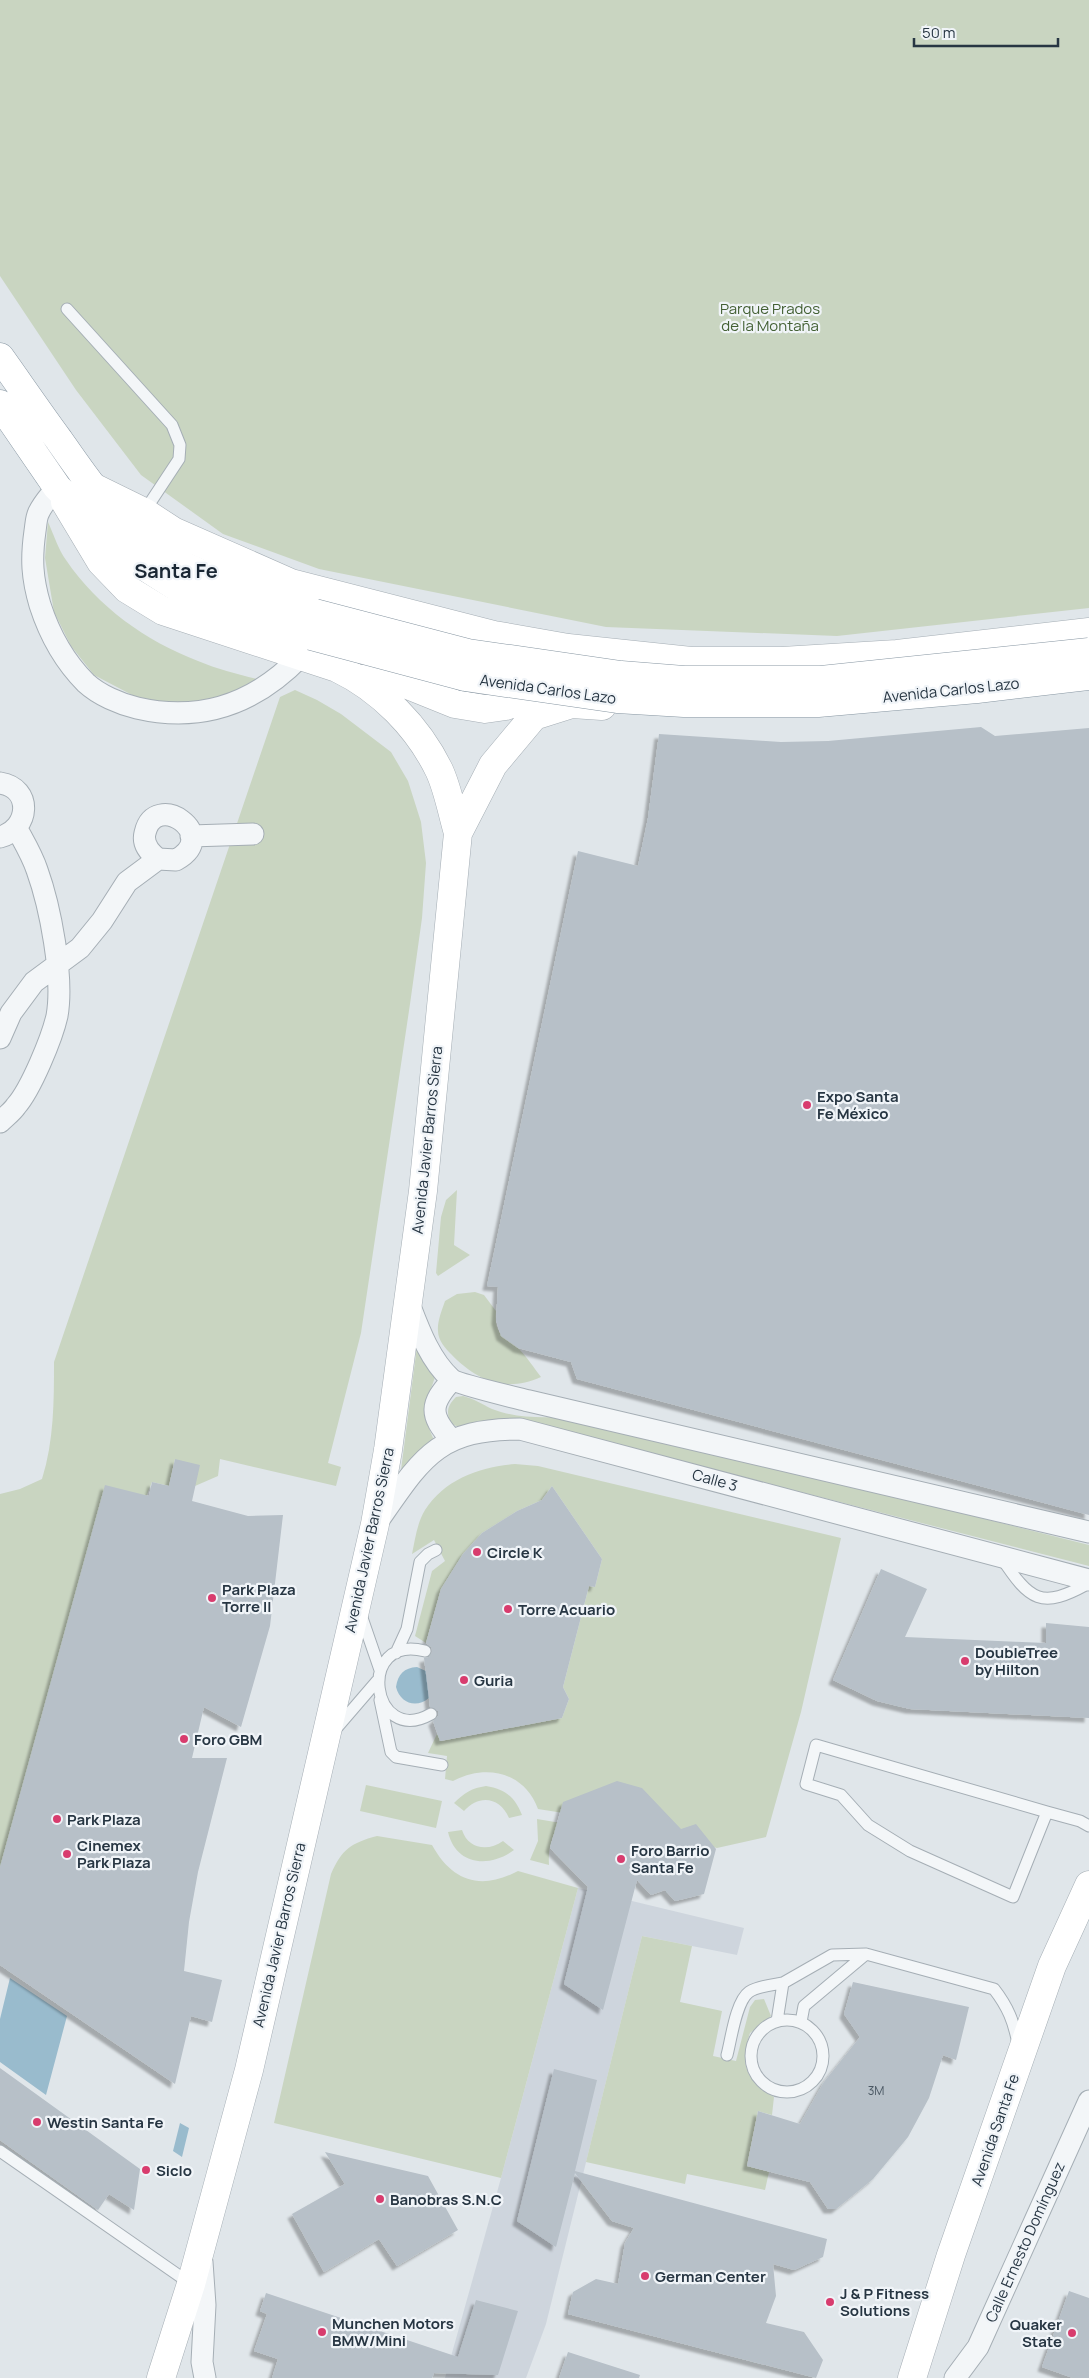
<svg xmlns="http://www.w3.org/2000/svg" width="1089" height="2378" font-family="Manrope,sans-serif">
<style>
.built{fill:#ced5dd}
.green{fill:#c9d5c1}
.water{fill:#99bbcd}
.building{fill:#b7c0c8;filter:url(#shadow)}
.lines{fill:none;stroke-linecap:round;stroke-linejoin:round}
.lane-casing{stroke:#a5aeb5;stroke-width:13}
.street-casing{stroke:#a5aeb5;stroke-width:23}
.secondary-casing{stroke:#a5aeb5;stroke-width:29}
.highway-casing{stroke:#8796a2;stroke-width:29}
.lane{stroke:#f3f6f8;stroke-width:11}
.street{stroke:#f3f6f8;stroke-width:21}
.secondary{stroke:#fff;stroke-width:28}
.highway{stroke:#fff;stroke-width:28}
.highway-bridge-casing{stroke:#8796a2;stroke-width:29;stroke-linecap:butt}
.highway-bridge{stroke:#fff;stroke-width:28}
.poi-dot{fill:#d83c6e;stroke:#f0f4f8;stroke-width:2}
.labels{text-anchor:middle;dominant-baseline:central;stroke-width:4.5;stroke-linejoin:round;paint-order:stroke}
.number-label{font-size:12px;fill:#4b5864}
.park-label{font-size:15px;fill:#436034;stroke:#f0f4f8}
.street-label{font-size:15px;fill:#273643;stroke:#f0f4f8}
.poi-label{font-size:15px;font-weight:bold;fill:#273643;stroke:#f0f4f8;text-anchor:start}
.district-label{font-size:20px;font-weight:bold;fill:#1a2734;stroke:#f0f4f8}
</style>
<defs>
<filter id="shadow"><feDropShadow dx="-4.5" dy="4.5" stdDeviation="1" flood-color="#0004"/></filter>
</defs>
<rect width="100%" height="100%" fill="#e0e6ea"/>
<path class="built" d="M578,1888L744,1928L737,1955L642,1936L546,2324L526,2378H445L501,2178Z"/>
<path class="green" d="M0,0H1089V608L837,636L606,627L319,569L223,534L141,475L76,390L0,276Z
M48,522C54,535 58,549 66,560C98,607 146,641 198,661C217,669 237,674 257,679L226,695L177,705L134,696L94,675L71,646L54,612L45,558Z
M295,690L317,700L341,714L391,752L408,781L421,822L426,863L422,918L410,1004L361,1333L328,1463L341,1467L336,1486L220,1459L218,1476L195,1486L175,1459L169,1486L152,1482L0,1867V1494L20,1489L42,1479C54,1441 54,1401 54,1362L280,697Z
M457,1190L454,1245L470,1255L438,1276L436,1273L441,1217L446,1200Z
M475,1292L484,1295L496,1311C494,1337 505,1334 519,1349C527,1357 534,1368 541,1377C505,1393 477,1381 451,1354C445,1348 438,1340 438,1331C437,1322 442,1310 445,1301L457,1294Z
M417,1346L436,1374C426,1405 420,1411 435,1442L400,1478Z
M463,1396C474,1399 482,1404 492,1409C518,1419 547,1418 574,1416L1089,1545V1566L544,1426L462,1428L451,1424C446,1412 447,1406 456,1397Z
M515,1464L538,1466L841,1538L801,1712L766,1837L717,1848L576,1815L538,1809C524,1771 485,1764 453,1781L445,1779L447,1756L428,1753L437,1734L441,1741L562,1718L569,1699L563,1687L589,1586L595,1587L602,1559L552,1486L542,1500L517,1511L482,1533L463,1554L441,1589L426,1643L415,1636L432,1571L445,1561L434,1540L412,1554C415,1540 417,1523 425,1510C445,1479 480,1467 515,1464Z
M366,1785L442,1801L436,1828L360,1811Z
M486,1786C505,1789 515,1797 522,1815L509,1818C500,1797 479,1794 464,1811L454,1803C464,1793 472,1788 486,1786Z
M537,1819L561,1823C551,1837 548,1848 549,1865L530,1860L538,1841Z
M462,1830C468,1849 488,1852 503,1841L514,1850C490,1868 456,1866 448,1832Z
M377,1836L432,1845C452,1881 480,1891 518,1871L578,1888L501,2178L274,2123L331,1874C342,1849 351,1843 377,1836Z
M642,1936L692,1946L680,2002L722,2011L713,2056L736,2061L750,2007L755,2000L764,1999L771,2016L750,2033C739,2066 746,2079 774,2097L772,2115L758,2111L747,2166L769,2172L765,2190L687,2174L685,2184L586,2162Z"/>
<path class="water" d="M417,1667L428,1672L429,1698C416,1709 400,1703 396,1687C398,1674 404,1668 417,1667Z
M10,1978L67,2016L46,2095L0,2062V2019Z
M180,2123L189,2128L182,2157L173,2151Z"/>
<path class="building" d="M981,727L995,736L1089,728V1515L577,1379L571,1362L518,1348L501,1336L496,1320L498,1287L487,1286L578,851L638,866L648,818L659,734L781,742L828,741Z
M175,1459L200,1465L192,1501L248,1516L283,1515L270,1626L241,1727L204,1707L192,1758H227L198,1872L189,1922L184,1971L222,1980L212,2022L191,2016L175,2084L0,1965V1867L105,1485L149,1496L152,1482L169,1486Z
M552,1486L602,1559L595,1587L589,1586L563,1687L569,1699L562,1718L440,1741L433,1721L438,1716V1711L430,1707L424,1658L429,1657L432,1652L431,1647L426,1643L441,1589L463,1554L482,1533L517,1511L542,1500Z
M881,1569L927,1589L905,1637L1046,1643V1623L1089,1627V1718L910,1709L877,1701L833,1680Z
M617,1781L642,1788L681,1829L696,1824L716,1849L704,1894L675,1901L665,1890L651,1895L637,1880L603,2010L564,1984L588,1887L550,1848L563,1802Z
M853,1982L969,2007L956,2060L943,2055L929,2098L908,2137L873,2179L836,2209H828L810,2182L747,2166L758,2111L800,2124L824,2082L860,2037L844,2014Z
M0,2068L140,2169L134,2210L109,2194L98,2210L0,2140Z
M554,2069L597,2080L575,2171L827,2239L823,2257L794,2270L773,2264L776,2296L766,2323L804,2332L823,2360L816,2378L568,2314L573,2292L596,2279L618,2284L625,2243L634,2228L612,2221L575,2173L556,2247L517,2221Z
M325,2152L428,2176L458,2230L397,2266L379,2239L324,2272L292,2214L345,2184Z
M1069,2291L1089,2298V2378H1073L1042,2367Z
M266,2293L458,2357L476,2300L518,2311L498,2375L434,2373L432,2378H272L278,2359L254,2351L267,2314L260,2311Z
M568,2352L640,2375L639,2378H559Z"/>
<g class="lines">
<g class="lane-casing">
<path id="lane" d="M67,309L172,425L180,445L179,459L144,512
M1001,1557C1030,1601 1041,1610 1089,1583
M360,1612L380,1670
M425,1651C355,1633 371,1748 431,1714
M396,1653L407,1629L420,1562L428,1554L436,1550
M380,1700L391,1752L396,1757L442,1765
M334,1731L377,1681
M1047,1812L1013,1897L910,1851L868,1825L841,1795L806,1784L816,1745L1047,1812L1080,1821L1089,1826
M751 2056a36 36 0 1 1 72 0a36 36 0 1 1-72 0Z
M777,2021L783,1983L832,1955L866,1954L994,1989C1008,2007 1014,2022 1018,2044
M801,2022L804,2006L866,1954
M727,2055C731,2040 736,2001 749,1992C758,1986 772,1985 783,1983
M0,2151L191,2284"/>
</g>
<g class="street-casing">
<path id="street" d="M57,487C51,495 43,503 39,512C36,517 36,525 35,531C31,559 32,578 40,605C49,633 65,662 86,683C99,695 120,704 137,708C202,723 256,703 301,656
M0,783C33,788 30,829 0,837
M191,836L253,834
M0,1038L11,1013L34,982L80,948L102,921L127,882L158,859L176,860C222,835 155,789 145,833C142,845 150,853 158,859
M0,1122C5,1117 12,1112 16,1106C31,1089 52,1038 57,1016C64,977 50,906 37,870C32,855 24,842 17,829
M408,1301C418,1327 429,1359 451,1379C457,1384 517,1398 529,1401L1089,1532
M451,1439C429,1415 430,1404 452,1380
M378,1521C422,1458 437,1429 520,1429L1089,1580
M202,2262L205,2305L202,2362L205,2378
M955,2378L978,2347L1089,2101"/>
</g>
<g class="secondary-casing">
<path id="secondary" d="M91,486L144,512L173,531L291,583L494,635L568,648L691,661H782L897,654L1089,632
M65,502L101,562L127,589L163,611L337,668C381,689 418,727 439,770C448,789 452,813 458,833
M360,679L388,677L455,704L485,709L506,706L532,696L541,691L552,677
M161,2378L191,2284L249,2070L375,1524L388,1450L423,1191L458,833L493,765L534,716L572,704L602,706
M912,2378L951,2255L1052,1966L1089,1885"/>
</g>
<g class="highway-casing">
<path id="highway" d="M0,357C20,385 39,413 59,440C91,486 122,533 173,560C217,583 267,597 315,613
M0,404L57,487L120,551L178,588L231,611L311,636"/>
</g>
<use href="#lane" class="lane"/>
<use href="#street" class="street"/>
<use href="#secondary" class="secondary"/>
<use href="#highway" class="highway"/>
<g class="highway-bridge-casing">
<path id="highway-bridge" d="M315,613L468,653L621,675L684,680H821L1089,652
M311,636L465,677L617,699L684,703H818L977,689L1089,676"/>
</g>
<use href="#highway-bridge" class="highway-bridge"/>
</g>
<g class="poi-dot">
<circle cx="807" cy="1105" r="5"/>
<circle cx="477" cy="1552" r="5"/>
<circle cx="212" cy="1598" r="5"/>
<circle cx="508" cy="1609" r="5"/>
<circle cx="965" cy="1661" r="5"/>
<circle cx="464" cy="1680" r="5"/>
<circle cx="184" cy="1739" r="5"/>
<circle cx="57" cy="1819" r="5"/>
<circle cx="67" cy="1854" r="5"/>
<circle cx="621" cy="1859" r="5"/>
<circle cx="37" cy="2122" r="5"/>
<circle cx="146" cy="2170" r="5"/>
<circle cx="380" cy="2199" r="5"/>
<circle cx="645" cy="2276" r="5"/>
<circle cx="830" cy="2302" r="5"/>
<circle cx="322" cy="2332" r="5"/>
<circle cx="1072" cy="2333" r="5"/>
</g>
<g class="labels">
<g class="number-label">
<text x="876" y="2090">3M</text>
</g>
<g class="park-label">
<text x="770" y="308">Parque Prados<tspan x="770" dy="17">de la Montaña</tspan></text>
</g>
<g class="street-label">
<text transform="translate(548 689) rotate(8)">Avenida Carlos Lazo</text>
<text transform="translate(951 690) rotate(-6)">Avenida Carlos Lazo</text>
<text transform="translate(427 1140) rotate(-84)">Avenida Javier Barros Sierra</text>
<text transform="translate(715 1480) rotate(15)">Calle 3</text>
<text transform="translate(369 1540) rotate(-78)">Avenida Javier Barros Sierra</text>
<text transform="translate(279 1935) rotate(-77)">Avenida Javier Barros Sierra</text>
<text transform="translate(995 2130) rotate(-71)">Avenida Santa Fe</text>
<text transform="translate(1025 2242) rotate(-66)">Calle Ernesto Domínguez</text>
</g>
<g class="poi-label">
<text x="817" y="1096">Expo Santa<tspan x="817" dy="17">Fe México</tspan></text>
<text x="487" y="1552">Circle K</text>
<text x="222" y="1589">Park Plaza<tspan x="222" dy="17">Torre II</tspan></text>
<text x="518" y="1609">Torre Acuario</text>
<text x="975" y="1652">DoubleTree<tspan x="975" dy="17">by Hilton</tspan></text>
<text x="474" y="1680">Guria</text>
<text x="194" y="1739">Foro GBM</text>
<text x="67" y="1819">Park Plaza</text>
<text x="77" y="1845">Cinemex<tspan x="77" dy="17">Park Plaza</tspan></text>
<text x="631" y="1850">Foro Barrio<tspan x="631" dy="17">Santa Fe</tspan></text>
<text x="47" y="2122">Westin Santa Fe</text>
<text x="156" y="2170">Siclo</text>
<text x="390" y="2199">Banobras S.N.C</text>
<text x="655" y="2276">German Center</text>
<text x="840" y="2293">J &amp; P Fitness<tspan x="840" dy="17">Solutions</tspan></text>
<text x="332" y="2323">Munchen Motors<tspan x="332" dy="17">BMW/Mini</tspan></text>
<text x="1062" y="2324" text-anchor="end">Quaker<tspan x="1062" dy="17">State</tspan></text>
</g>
<g class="district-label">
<text x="176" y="570">Santa Fe</text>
</g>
</g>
<path d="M914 38v8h144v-8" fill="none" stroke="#273643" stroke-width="2.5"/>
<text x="922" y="38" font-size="15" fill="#273643" stroke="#f0f4f8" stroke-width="4" paint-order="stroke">50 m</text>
</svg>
